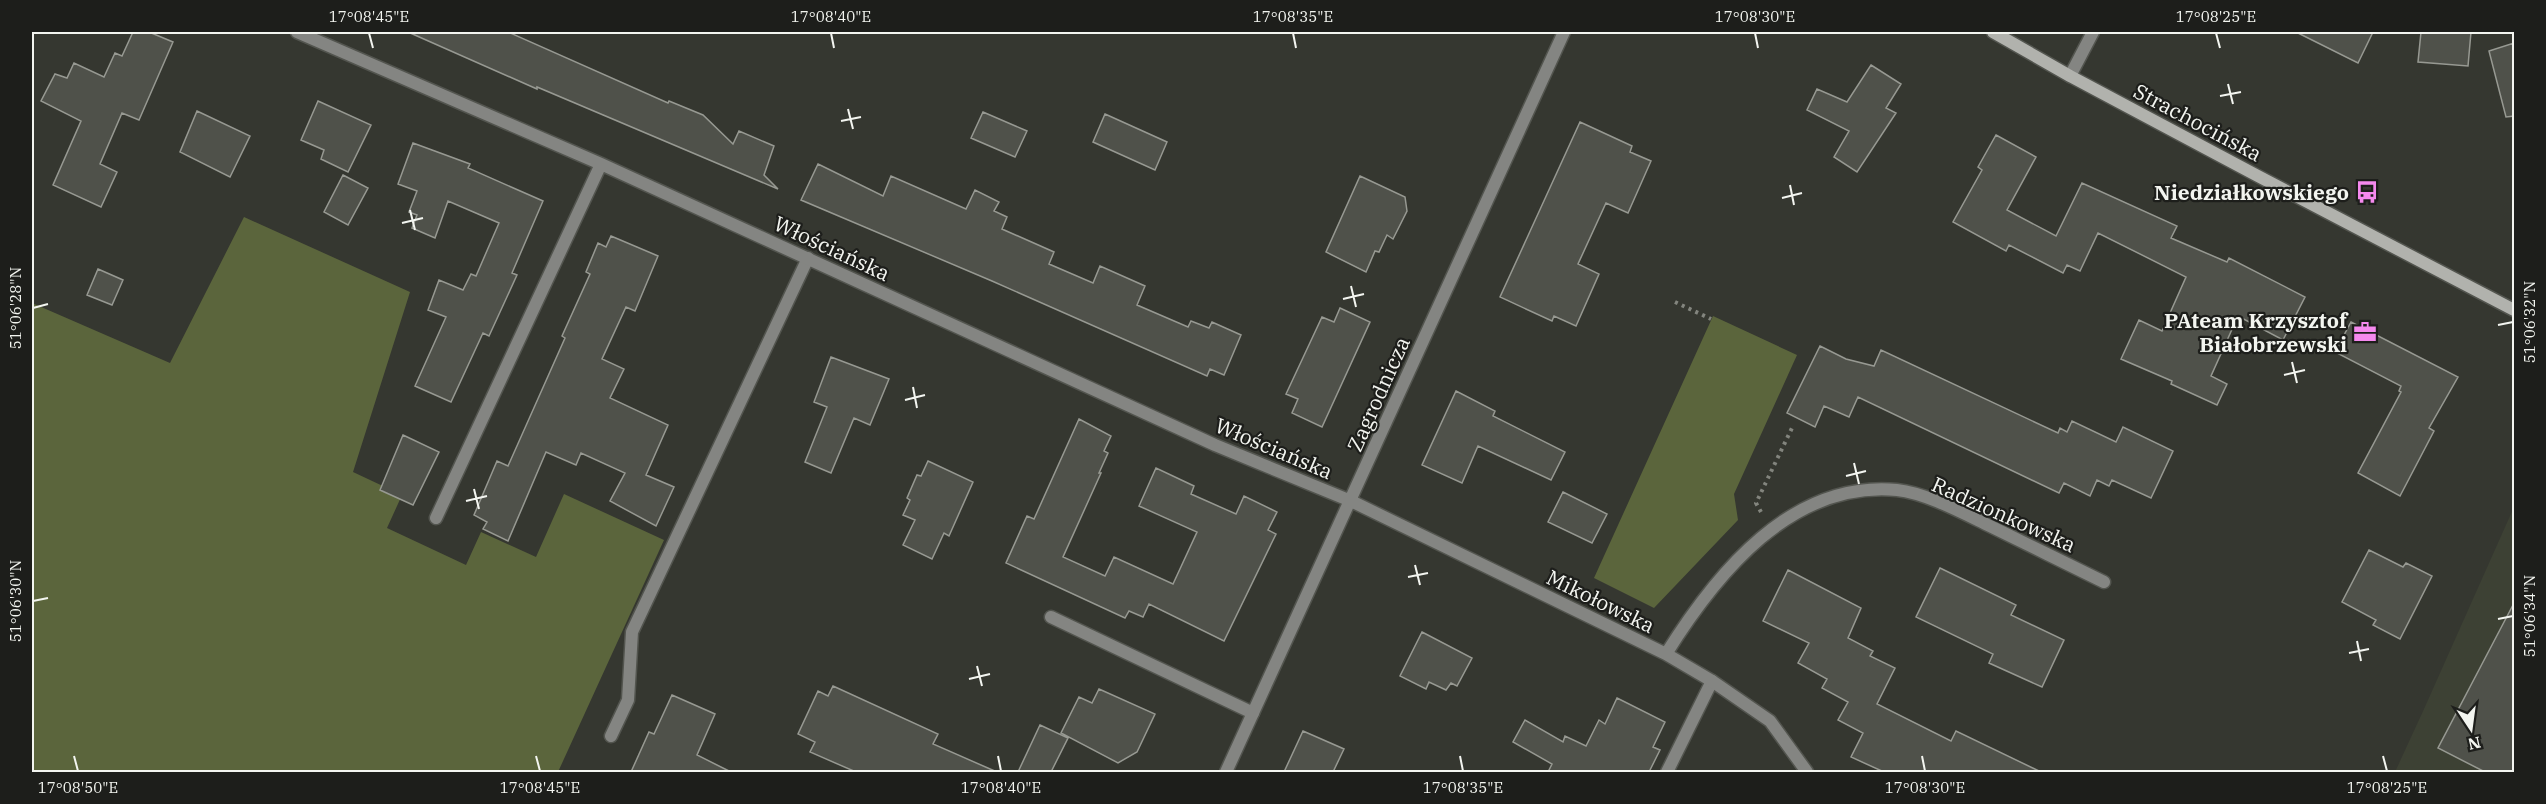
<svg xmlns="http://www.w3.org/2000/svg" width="2546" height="804" font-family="'IBM Plex Serif',serif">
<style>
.built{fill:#3d4134}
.green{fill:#5b653c}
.building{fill:#4f514a;stroke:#979992;stroke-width:1.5}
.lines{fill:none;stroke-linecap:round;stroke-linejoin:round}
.lane-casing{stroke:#53554f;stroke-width:15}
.street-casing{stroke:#53554f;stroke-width:15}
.secondary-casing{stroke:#53554f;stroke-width:15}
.path{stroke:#83857e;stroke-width:4;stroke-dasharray:3 4.5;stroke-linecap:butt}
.lane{stroke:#848582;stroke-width:12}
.street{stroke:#848582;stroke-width:12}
.secondary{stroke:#b1b2ad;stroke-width:12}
.ticks{fill:none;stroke:#f3f5f0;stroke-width:2}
.labels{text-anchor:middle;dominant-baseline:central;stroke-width:4.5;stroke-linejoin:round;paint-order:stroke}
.street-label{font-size:21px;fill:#f3f5f0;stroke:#1d1e1b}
.poi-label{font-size:21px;font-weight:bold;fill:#f3f5f0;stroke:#1d1e1b;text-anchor:end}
.neatline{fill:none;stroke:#f3f5f0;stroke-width:2}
.ticks-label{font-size:15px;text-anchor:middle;fill:#f3f5f0}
</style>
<rect width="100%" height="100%" fill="#353730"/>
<path class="built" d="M2514,507V772H2395L2424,709Z"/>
<path class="green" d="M244,217L410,292L353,472L402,495L387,528L466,565L481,532L536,557L564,494L664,540L558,772H32V303L170,363Z
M1713,316L1797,355L1734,494L1738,520L1654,608L1594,578Z"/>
<path class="building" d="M133,32H149L173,42L139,120L122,113L100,164L117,172L101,207L53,185L81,121L41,101L55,74L67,78L74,63L104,77L115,53L122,56Z
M408,32H508L668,103L669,101L703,115L733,144L739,131L774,146L764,175L778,189L537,87V89Z
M2296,32H2373L2358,63Z
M2421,32H2471L2468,66L2418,62Z
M2514,43V116L2506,117L2489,51Z
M1871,65L1901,84L1886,108L1896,113L1857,172L1834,157L1849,131L1807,110L1817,89L1847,102Z
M318,101L371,125L348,172L321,159L324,150L301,140Z
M197,111L250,136L230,177L180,152Z
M983,112L1027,131L1015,157L971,138Z
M1105,114L1167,142L1155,170L1093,142Z
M1580,122L1632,146L1630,152L1651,161L1628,213L1606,203L1578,264L1599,274L1576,326L1554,316L1552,321L1500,297Z
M1996,135L2036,157L2007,210L2056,236L2082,183L2177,226L2171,238L2227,262L2229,258L2305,297L2283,340L2238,316L2211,376L2227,384L2217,405L2171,384L2172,381L2121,359L2139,320L2162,331L2186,277L2098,233L2080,271L2067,265L2063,273L2009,245L2006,251L1953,222L1982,170L1978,167Z
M413,143L470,164L468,168L543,201L512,273L517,275L489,336L483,333L451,402L415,386L446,317L428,310L439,280L463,290L471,274L476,276L499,223L448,201L435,238L412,228L417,215L409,212L417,191L398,184Z
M818,164L883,196L891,176L966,209L975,190L999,202L994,211L1007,217L1002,229L1054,252L1049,264L1093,283L1100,266L1145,286L1137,305L1188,327L1191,321L1209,328L1212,322L1241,335L1224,375L1210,369L1207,376L992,281L801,200Z
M343,175L368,188L348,225L324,212Z
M1360,176L1405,197L1407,211L1393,239L1387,235L1379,252L1375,251L1366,272L1326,252Z
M611,236L658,256L635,311L626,307L602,359L624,369L610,398L668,425L646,475L674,487L656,526L610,501L625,473L581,453L576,465L546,452L508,541L483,529L487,522L474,515L497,461L508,466L565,338L562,336L590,274L586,272L598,243L606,247Z
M98,269L123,280L112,305L87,295Z
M1340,308L1370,322L1322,427L1292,413L1298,399L1286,394L1322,317L1334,322Z
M2351,322L2458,377L2429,428L2434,431L2400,496L2358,473L2401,392L2399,391L2401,386L2335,352Z
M1820,346L1846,359L1874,366L1881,350L2058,433L2060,428L2067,432L2072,421L2116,442L2123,427L2173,451L2151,498L2112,480L2109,486L2097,480L2090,496L2064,483L2059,493L1858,397L1849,417L1824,406L1815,427L1787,413Z
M831,357L889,379L870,425L854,418L831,473L805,462L827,407L814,402Z
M1456,391L1495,411L1493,416L1565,452L1551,480L1478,446L1462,483L1422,465Z
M1079,419L1111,436L1104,451L1108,453L1099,473H1101L1063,557L1105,576L1114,557L1173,584L1197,532L1139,506L1156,468L1194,486L1191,494L1236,514L1244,496L1277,512L1268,530L1276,534L1224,641L1149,604L1143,617L1129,611L1125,618L1006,563L1027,516L1034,519Z
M403,435L439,452L413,505L380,490Z
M928,461L973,482L949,536L944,533L932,559L903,545L915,520L903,515L910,500L907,498L917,475L921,476Z
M1563,492L1607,514L1592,543L1548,522Z
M2369,550L2403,567L2406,563L2432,576L2400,639L2373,625L2376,620L2342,602Z
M1940,568L2016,605L2011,615L2064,640L2042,687L1989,663L1993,654L1916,617Z
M1788,570L1861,608L1848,638L1873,651L1870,656L1895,668L1877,704L1951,741L1956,731L2041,772H1884L1851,757L1863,733L1838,720L1848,702L1822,688L1827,679L1798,663L1809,643L1763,621Z
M2514,603V772H2485L2438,748Z
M1422,632L1472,658L1457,686L1451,683L1446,690L1429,682L1426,689L1400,676Z
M833,686L938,734L933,744L997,772H856L810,752L815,742L798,734L818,691L828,696Z
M1099,689L1155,714L1137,752L1118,763L1061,733L1079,697L1092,703Z
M672,695L715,714L697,755L731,772H631L649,732L654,734Z
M1617,698L1665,722L1653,747L1660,750L1649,772H1548L1552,764L1513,742L1525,720L1563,742L1565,736L1586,746L1599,720L1605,724Z
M1040,725L1068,738L1051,772H1018Z
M1303,731L1344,749L1333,772H1284Z"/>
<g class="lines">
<g class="lane-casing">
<path id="lane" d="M1051,617L1253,713
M611,736L628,700L632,632L808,258
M1667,772L1712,681"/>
</g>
<g class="street-casing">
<path id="street" d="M297,32L601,164L1215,445L1351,501L1666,654L1712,681L1770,721L1807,772
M2070,76L2093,32
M436,518L601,164
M1666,654C1716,574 1791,480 1897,490C1926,493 1963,513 1990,526C2028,545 2066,563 2104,582
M1226,772L1564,32"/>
</g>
<g class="secondary-casing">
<path id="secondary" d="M1993,32L2070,76L2256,175L2514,310"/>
</g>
<path class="path" d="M1675,302L1711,319
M1761,512L1756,503L1792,428"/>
<use href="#lane" class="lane"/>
<use href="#street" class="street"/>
<use href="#secondary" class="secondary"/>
</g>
<path class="ticks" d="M369,33L373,48M831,33L834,48M1293,33L1296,48M1755,33L1758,48M2216,33L2220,48M2228,84L2233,104M2220,96L2241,92M848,109L853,129M841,121L861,117M1790,185L1794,205M1782,198L1802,193M410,210L415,230M402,223L423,218M1351,286L1356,307M1343,299L1364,294M33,308L48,304M2498,325L2513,322M2292,362L2297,383M2284,375L2305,370M913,387L917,408M905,400L925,395M1854,463L1859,484M1846,476L1866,471M474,489L479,509M466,501L487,496M1415,565L1420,585M1408,577L1428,573M33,601L48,598M2498,619L2513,616M2357,641L2361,661M2349,653L2369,649M977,666L982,686M969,679L990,674M74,756L78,771M536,756L540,771M998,756L1001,771M1460,756L1463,771M1922,756L1925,771M2383,756L2387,771"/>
<defs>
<g id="bus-bare" transform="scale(1.8)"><path d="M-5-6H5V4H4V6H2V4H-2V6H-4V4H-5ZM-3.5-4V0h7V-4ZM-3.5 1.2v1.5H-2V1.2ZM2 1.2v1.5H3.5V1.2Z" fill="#f589ee" stroke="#1d1e1b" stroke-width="2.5" paint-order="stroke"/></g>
<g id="office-bare" transform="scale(1.8)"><path d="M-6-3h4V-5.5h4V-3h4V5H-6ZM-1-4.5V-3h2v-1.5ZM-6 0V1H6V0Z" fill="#f589ee" stroke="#1d1e1b" stroke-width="2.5" paint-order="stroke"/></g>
</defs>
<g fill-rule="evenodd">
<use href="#bus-bare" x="2367" y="192"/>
<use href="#office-bare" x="2365" y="332"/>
</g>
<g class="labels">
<g class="street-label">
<text transform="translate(2198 122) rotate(28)">Strachocińska</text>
<text transform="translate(832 248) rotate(25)">Włościańska</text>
<text transform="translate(1378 394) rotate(-66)">Zagrodnicza</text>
<text transform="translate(1274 448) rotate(23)">Włościańska</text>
<text transform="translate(2004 514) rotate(24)">Radzionkowska</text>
<text transform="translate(1601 601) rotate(26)">Mikołowska</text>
</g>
<g class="poi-label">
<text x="2349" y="192">Niedziałkowskiego</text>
<text x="2347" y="320">PAteam Krzysztof<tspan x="2347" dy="24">Białobrzewski</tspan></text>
</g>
</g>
<rect width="2546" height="804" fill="none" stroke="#1d1e1b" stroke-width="66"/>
<g transform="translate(2471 729) rotate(167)" stroke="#1d1e1b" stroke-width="4.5" paint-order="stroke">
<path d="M0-4.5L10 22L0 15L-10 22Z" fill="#f3f5f0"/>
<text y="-9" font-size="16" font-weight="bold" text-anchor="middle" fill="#f3f5f0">N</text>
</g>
<rect x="33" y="33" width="2480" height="738" class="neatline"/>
<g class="ticks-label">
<text x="369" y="22">17°08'45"E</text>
<text x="831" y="22">17°08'40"E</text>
<text x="1293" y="22">17°08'35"E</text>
<text x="1755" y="22">17°08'30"E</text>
<text x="2216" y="22">17°08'25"E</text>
<text transform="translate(16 308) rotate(-90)" y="5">51°06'28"N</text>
<text transform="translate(2530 322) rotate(-90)" y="5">51°06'32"N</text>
<text transform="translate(16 601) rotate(-90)" y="5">51°06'30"N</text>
<text transform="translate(2530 616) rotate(-90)" y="5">51°06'34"N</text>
<text x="78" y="793">17°08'50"E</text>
<text x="540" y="793">17°08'45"E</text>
<text x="1001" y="793">17°08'40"E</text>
<text x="1463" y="793">17°08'35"E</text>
<text x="1925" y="793">17°08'30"E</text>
<text x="2387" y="793">17°08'25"E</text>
</g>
</svg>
